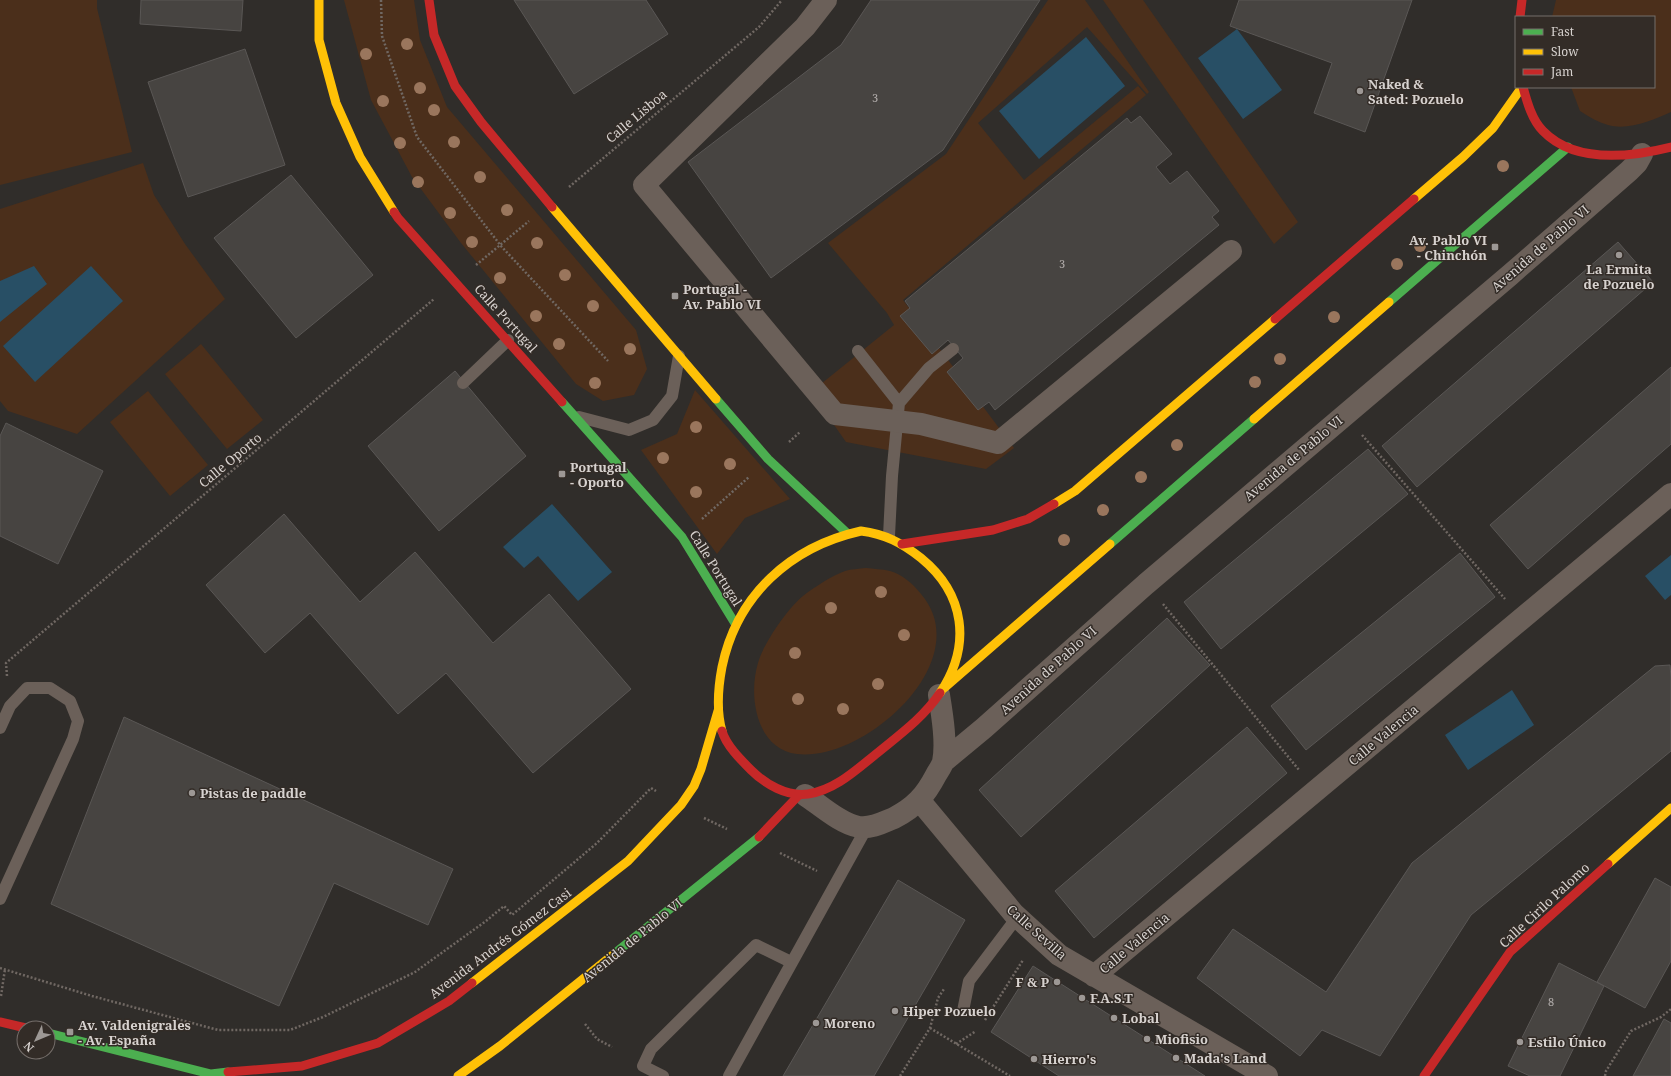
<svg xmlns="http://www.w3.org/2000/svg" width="1671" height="1076" font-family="'Noto Serif',serif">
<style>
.green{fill:#4b2f1b}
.water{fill:#284f65}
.building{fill:#474441;stroke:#5a5755}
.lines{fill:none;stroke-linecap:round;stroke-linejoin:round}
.path{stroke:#706863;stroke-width:2.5;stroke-dasharray:2 2;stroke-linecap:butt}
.lane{stroke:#6b6059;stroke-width:12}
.street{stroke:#6b6059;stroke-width:22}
.fast{stroke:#4caf50;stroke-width:9}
.slow{stroke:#ffc107;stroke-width:9}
.jam{stroke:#c62828;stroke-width:9}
.tree{fill:#9a765d}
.poi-dot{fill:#9d9895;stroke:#332c27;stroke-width:1.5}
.labels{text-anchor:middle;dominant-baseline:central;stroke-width:3;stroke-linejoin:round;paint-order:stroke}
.number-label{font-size:11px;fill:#b3aeac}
.poi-label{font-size:13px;font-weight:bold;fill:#d7d2cf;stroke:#332c27;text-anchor:start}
.street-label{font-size:13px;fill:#d7d2cf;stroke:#332c27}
</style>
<rect width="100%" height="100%" fill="#302d2a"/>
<path class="green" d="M0,0H97V8L132,152L0,185Z
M344,0H414L420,40L447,107L636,330L647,369L634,395L603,401L576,384L461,243L412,177L371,100Z
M1048,0H1085L1149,92L1147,94L1087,27L978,123L1024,180L1138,86L1146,95L903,300L1014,448L986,469L846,442L811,392L894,325L887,313L828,243L946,154Z
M1103,0H1143L1298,222L1274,244Z
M1556,0H1671V112C1653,120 1628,131 1608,125C1598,122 1589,117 1580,111L1571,87H1654V17H1552Z
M143,163L154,195L185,244L225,299L77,434L8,411L0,401V209Z
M201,344L263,420L227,449L165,374Z
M695,390L790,499L745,518L717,554L641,450L677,434Z
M148,391L208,465L170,496L110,422Z
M866,568C873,569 882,569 890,571C902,574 913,584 921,594C978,660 865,762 797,754C756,749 748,696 758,663C763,644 788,608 803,596C813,588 833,575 845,571C851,569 859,569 866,568Z"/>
<path class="water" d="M1237,29L1282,90L1243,119L1198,58Z
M1086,37L1125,86L1039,159L999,111Z
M34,266L47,284L0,322V281Z
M91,266L123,301L35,382L3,346Z
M552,504L612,572L578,601L538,556L524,568L503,547Z
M1671,555V595L1665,600L1645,576Z
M1512,690L1534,725L1468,770L1445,735Z"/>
<path class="building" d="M141,0H243L241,31L140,24Z
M514,0H646L668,34L574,94Z
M871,0H1040L943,150L771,278L688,162L841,45Z
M1239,0H1412L1365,132L1314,113L1332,63L1230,26Z
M245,49L285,165L188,197L148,82Z
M1140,116L1172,154L1156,167L1170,184L1187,171L1219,211L1212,217L1219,225L995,410L989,402L978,410L947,372L963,358L948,340L932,354L900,316L910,308L905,301L1127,118L1131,123Z
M291,175L373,275L296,338L214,238Z
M1618,242L1653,282L1417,487L1382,446Z
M1671,367V444L1528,569L1490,525Z
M455,371L526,456L439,531L368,446Z
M6,423L103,471L58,564L0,536V436Z
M1368,449L1408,494L1221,649L1184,602Z
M284,514L360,602L415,552L493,643L549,594L631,689L533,773L446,673L398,714L310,613L265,653L206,585Z
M1460,553L1495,597L1306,750L1271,706Z
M1167,618L1210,665L1021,837L979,790Z
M1670,665L1671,678V751L1471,915L1380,1056L1322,1030L1300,1056L1197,978L1233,929L1326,992L1412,863L1655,666Z
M124,717L453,869L428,925L334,883L279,1006L51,904Z
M1247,727L1287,773L1094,938L1055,891Z
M1655,878L1671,887V961L1645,1008L1597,982Z
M898,880L965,920L874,1076H783Z
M1559,963L1604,986L1560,1076H1530L1508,1066Z
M1033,966L1205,1076H1059L991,1032Z
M1664,1019L1671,1023V1076H1633Z"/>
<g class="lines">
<path class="path" d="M381,0L382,36L417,137L501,246L608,361
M569,187L759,27L782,0
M476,265L529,221
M1362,435L1505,599
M789,442L800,432
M702,519L749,477
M1163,604L1299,770
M7,676L6,663L434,299
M704,818L727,829
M780,853L817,871
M0,968L92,996L218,1030H290L323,1017L415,972L486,921L504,906L512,915L597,843L651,788L656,791
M1,996L5,969
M985,1020L1023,960
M585,1024L597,1039L612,1047
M930,1028L1010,1076
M956,1044L976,1031
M900,1076L930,1028L938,998L944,989
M1605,1076L1606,1071L1631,1031L1661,1017L1671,1009"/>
<path class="lane" d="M858,351L899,403L892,476L889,536
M463,383L508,340
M899,403L929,368L953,349
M579,417L629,430L653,420L672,396L679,356
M0,728L10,706L27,688H50L70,701L78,721L73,739L0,899
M963,1011L969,981L1018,916
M663,1076L643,1066L651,1049L756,945L791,962
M729,1076L867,827"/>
<path class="street" d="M826,0L805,27L644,185L835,414L921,424L998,443L1231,251
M943,762L984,728L1146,584L1510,275L1629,171L1637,163L1642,154
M805,795C820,805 841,824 859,827C871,829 884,822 894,818C915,807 925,796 936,775C938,771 942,766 943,762C947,743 942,714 939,695
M920,801L1014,914L1059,955L1267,1076
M1094,976L1671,494"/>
<path class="fast" d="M1389,302L1568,147
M716,399L768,459L848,534
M562,402L682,537L736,625
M1110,544L1254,419
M614,954L759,837
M48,1033L211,1074L228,1072"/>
<path class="slow" d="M319,0V40L336,103L360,157L394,212
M1414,199L1463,157L1493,128L1522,87
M552,207L716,399
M1254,419L1389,302
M1054,504L1075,491L1275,319
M861,531C885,534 902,543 921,558C965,594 972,645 940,693
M944,688L1110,544
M722,731C716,710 718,688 722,667C737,595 790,547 861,531
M1608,864L1671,808
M472,983L628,861L681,805L694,786L701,769L718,711
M458,1076L500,1046L614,954"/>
<path class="jam" d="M429,0L434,35L455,86L481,122L552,207
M1520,17L1522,0
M1523,87C1527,102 1532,120 1543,131C1575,164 1631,157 1671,147
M394,212L398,218L562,402
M1275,319L1414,199
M902,544L993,530L1028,519L1054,504
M722,731C726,745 740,759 751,770C765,784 787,797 808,794C835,790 856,770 876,754C899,735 923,718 940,693
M759,837L799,795
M0,1022L26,1028
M228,1072L302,1066L378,1043L449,1001L472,983
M1424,1076L1510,952L1608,864"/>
</g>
<g class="tree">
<circle cx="407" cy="44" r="6"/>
<circle cx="366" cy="54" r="6"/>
<circle cx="420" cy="88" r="6"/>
<circle cx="383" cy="101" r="6"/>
<circle cx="434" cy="110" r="6"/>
<circle cx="454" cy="142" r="6"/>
<circle cx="400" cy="143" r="6"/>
<circle cx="1503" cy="166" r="6"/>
<circle cx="480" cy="177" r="6"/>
<circle cx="418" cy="182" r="6"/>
<circle cx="507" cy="210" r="6"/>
<circle cx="450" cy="213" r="6"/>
<circle cx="472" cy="242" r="6"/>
<circle cx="537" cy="243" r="6"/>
<circle cx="1420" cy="246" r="6"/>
<circle cx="1397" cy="264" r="6"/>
<circle cx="565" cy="275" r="6"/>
<circle cx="500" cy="278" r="6"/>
<circle cx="593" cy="306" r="6"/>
<circle cx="536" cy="316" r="6"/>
<circle cx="1334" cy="317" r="6"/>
<circle cx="559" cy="344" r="6"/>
<circle cx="630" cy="349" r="6"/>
<circle cx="1280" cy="359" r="6"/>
<circle cx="1255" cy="382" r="6"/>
<circle cx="595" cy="383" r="6"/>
<circle cx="696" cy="427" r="6"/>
<circle cx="1177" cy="445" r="6"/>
<circle cx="663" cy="458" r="6"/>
<circle cx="730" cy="464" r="6"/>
<circle cx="1141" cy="477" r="6"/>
<circle cx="696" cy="492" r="6"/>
<circle cx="1103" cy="510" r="6"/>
<circle cx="1064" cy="540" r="6"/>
<circle cx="881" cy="592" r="6"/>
<circle cx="831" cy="608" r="6"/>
<circle cx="904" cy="635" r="6"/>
<circle cx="795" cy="653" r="6"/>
<circle cx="878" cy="684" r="6"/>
<circle cx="798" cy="699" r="6"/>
<circle cx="843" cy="709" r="6"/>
</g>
<g class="poi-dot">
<circle cx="1360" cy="91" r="4"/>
<rect x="1491" y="243" width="8" height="8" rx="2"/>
<circle cx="1619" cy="255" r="4"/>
<rect x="671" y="292" width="8" height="8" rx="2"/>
<rect x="558" y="470" width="8" height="8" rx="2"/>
<circle cx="192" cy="793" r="4"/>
<circle cx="1057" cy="982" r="4"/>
<circle cx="1082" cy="998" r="4"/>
<circle cx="895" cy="1011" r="4"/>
<circle cx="1114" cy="1018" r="4"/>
<circle cx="816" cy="1023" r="4"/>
<rect x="66" y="1028" width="8" height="8" rx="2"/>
<circle cx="1147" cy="1039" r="4"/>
<circle cx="1520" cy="1042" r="4"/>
<circle cx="1176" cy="1058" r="4"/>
<circle cx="1034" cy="1059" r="4"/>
</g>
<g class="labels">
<g class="number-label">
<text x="875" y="97">3</text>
<text x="1062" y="263">3</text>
<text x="1551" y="1001">8</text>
</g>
<g class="poi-label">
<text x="1368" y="84">Naked &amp;<tspan x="1368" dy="15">Sated: Pozuelo</tspan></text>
<text x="1487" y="240" text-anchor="end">Av. Pablo VI<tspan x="1487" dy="15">- Chinchón</tspan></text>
<text x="1619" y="269" text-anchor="middle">La Ermita<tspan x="1619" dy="15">de Pozuelo</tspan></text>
<text x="683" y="289">Portugal -<tspan x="683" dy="15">Av. Pablo VI</tspan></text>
<text x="570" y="467">Portugal<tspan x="570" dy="15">- Oporto</tspan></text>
<text x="200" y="793">Pistas de paddle</text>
<text x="1049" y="982" text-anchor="end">F &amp; P</text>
<text x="1090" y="998">F.A.S.T</text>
<text x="903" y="1011">Hiper Pozuelo</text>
<text x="1122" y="1018">Lobal</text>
<text x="824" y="1023">Moreno</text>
<text x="78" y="1025">Av. Valdenigrales<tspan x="78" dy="15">- Av. España</tspan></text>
<text x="1155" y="1039">Miofisio</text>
<text x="1528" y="1042">Estilo Único</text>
<text x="1184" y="1058">Mada's Land</text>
<text x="1042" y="1059">Hierro's</text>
</g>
<g class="street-label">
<text transform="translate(636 116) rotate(-40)">Calle Lisboa</text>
<text transform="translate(1540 248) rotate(-41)">Avenida de Pablo VI</text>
<text transform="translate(506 318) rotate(48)">Calle Portugal</text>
<text transform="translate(1293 458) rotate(-40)">Avenida de Pablo VI</text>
<text transform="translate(230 460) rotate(-40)">Calle Oporto</text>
<text transform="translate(716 568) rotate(58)">Calle Portugal</text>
<text transform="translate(1048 670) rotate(-42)">Avenida de Pablo VI</text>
<text transform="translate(1383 735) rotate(-40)">Calle Valencia</text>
<text transform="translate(1544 905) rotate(-43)">Calle Cirilo Palomo</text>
<text transform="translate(1037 932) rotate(42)">Calle Sevilla</text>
<text transform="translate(632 940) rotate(-39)">Avenida de Pablo VI</text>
<text transform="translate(500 943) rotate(-37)">Avenida Andrés Gómez Casi</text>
<text transform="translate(1134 943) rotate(-40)">Calle Valencia</text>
</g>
</g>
<rect x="1515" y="16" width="140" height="72" fill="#332c27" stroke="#756e6a"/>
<rect x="1523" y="29" width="20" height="6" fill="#4caf50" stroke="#756e6a"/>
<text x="1551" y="36" font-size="12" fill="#d7d2cf">Fast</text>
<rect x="1523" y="49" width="20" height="6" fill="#ffc107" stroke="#756e6a"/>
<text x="1551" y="56" font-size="12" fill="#d7d2cf">Slow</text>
<rect x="1523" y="69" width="20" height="6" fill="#c62828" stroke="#756e6a"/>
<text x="1551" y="76" font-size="12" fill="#d7d2cf">Jam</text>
<g transform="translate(36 1040) rotate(226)"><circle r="19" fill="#332c27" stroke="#756e6a"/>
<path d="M0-3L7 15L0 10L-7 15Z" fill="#9d9895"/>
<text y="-6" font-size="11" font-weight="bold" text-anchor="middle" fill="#d7d2cf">N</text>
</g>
</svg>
